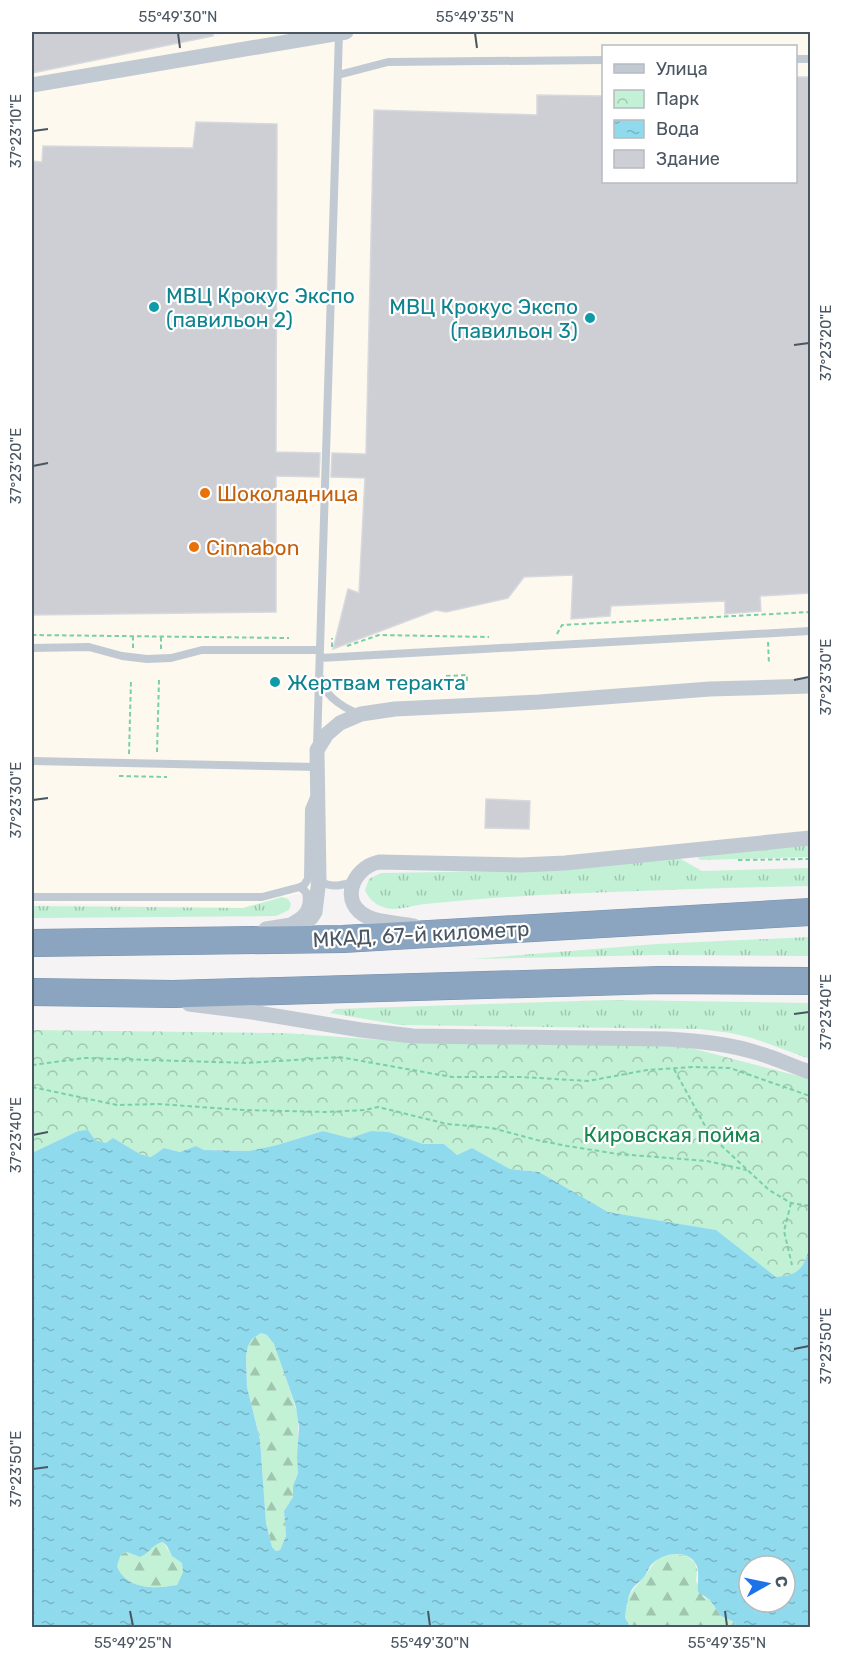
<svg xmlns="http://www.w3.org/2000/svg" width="842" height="1659" font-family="Rubik,sans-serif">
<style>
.commercial{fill:#fdf9ef;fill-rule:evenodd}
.grass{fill:url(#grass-tufts)}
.forest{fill:url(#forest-firs)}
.park{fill:url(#park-crowns)}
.water{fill:url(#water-ripples);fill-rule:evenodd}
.building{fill:#cdcfd5;stroke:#d7d9de;stroke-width:1.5}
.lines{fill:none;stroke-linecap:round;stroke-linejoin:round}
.highway-casing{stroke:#7690ad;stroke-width:28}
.path{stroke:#7ad0a6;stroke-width:2;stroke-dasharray:4.5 3;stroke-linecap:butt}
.lane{stroke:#c1cad2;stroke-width:8}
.street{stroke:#c1cad2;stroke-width:15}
.highway{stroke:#8ba5c1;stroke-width:27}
.ticks{fill:none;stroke:#4a5661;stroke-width:2}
.culture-dot{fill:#0f9aa8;stroke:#fff;stroke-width:2}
.food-dot{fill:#e8710a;stroke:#fff;stroke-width:2}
.labels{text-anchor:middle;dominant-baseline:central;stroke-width:4.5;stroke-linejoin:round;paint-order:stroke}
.culture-label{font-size:21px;fill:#0d838f;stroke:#fff;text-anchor:start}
.food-label{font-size:21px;fill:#c56008;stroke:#fff;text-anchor:start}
.street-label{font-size:21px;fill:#4a5661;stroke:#fff}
.park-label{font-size:21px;fill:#17864f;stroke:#fff}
.neatline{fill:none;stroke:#4a5661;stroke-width:2}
.ticks-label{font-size:15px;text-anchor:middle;fill:#4a5661}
</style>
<defs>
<pattern id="grass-tufts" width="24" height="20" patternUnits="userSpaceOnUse" patternTransform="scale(1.5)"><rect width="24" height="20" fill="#c3f1d5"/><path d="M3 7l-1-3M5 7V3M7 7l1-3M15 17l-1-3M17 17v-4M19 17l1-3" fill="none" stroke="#a0c6b0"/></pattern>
<pattern id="forest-firs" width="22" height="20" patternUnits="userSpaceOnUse" patternTransform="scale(1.5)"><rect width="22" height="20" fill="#c3f1d5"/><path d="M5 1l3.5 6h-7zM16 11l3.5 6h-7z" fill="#a0c6b0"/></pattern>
<pattern id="park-crowns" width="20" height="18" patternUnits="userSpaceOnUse" patternTransform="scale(1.5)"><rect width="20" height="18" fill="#c3f1d5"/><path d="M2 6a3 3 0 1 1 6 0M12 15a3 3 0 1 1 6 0" fill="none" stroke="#a0c6b0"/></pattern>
<pattern id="water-ripples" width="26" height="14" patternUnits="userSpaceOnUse" patternTransform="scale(1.5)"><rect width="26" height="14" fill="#90daee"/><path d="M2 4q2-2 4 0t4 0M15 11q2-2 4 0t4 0" fill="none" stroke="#78b4c4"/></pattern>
</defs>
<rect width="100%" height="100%" fill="#f5f3f3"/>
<path class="commercial" d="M237,32H810V847L375,870L251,908L32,903V73ZM604,46H796V182H604Z"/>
<path class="grass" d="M810,845V857L700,860L697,856Z
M679,858L702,871L810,868V886C721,888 632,891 542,895C503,897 464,900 425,904C414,905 403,909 393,909C380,908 370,902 365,890L369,879L381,873L568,870Z
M282,897L288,899L291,904L289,910L276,916L32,918V906L243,908Z
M810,937V956L657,955L472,959L657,944Z
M611,1000L810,1003V1059L752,1038L731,1033L699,1029L400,1025L330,1013L335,1009Z"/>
<path class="forest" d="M261,1333L267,1335L272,1340L277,1351L298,1415V1473L295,1480L293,1497L284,1511L286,1536L280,1550L276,1551L272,1547L266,1523L260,1440L247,1387L246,1356L248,1346L252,1339Z
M163,1542L172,1556L182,1562L183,1572L177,1585C156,1589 126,1590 117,1566L121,1554L127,1552L137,1556L158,1543Z
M676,1554L687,1556L695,1563L697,1570L696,1581L703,1597L710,1600L721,1616L734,1622L735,1627H630L625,1619C627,1594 629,1595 644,1577C657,1561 653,1557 676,1554Z"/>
<path class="park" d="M32,1030L284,1033L411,1042L683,1046L810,1079V1245C804,1268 802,1275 776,1277L715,1230L608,1212L539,1172L510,1169L472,1148L457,1155L444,1144H423L389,1132L371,1131L350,1138L323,1131L277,1145L249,1151L204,1150L196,1146L180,1152L164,1148L151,1157L140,1154L123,1144L106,1143L95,1140L78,1131L32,1153Z"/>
<path class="water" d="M88,1130L95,1140L106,1143L113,1138L140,1154L151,1157L164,1148L180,1152L196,1146L204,1150L249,1151L277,1145L323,1131L350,1138L371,1131L389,1132L423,1144H444L457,1155L472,1148L510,1169L539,1172L608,1212L716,1230L776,1277C801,1275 804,1267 810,1245V1627H735L734,1622L721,1616L710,1600L698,1592C697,1584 700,1571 696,1564C687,1548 661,1553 651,1565C648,1569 647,1573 644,1577C640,1582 634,1585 631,1591C627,1599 626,1609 625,1618L630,1627H32V1153L78,1131ZM261,1333L267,1335L274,1344L296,1407L299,1427L297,1457L298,1473L293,1486V1497L284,1511L286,1536L280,1550L276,1551L272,1547L266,1523L260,1440L247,1387L246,1356L248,1346L252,1339ZM163,1542L167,1546L172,1556L182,1563L183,1572L177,1585C156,1589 126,1590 117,1566L121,1554L127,1552L140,1557C150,1553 152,1544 163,1542ZM749,1566H785V1602H749Z"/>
<path class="building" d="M32,32H213V36L32,73Z
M795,77H810V593L760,596L761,611L725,614V601L611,606L610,616L571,619L573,575L524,577L508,598L446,612L436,610L333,649L348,589L359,593L365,478L331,477L332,453L366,454L374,110L537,115V95L603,96V182H795Z
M196,122L277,124L276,452L320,453L319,477L276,476V612L32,615V161L42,162L43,146L193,148Z
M486,799L530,801L529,829L485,828Z"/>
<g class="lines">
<g class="highway-casing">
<path id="highway" d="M32,943L343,939L810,912
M32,992L173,994L661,980L810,981"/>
</g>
<path class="path" d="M557,634L562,625L810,612
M32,635L289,638
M768,642L769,664
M347,646L379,635L489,637
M332,647V638
M133,648V636
M161,649V636
M446,676L467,675V681
M157,752L159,680
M129,754L131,680
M119,776L167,777
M738,860L810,859
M32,1065L85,1058L247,1063L339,1057L452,1077H522L588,1081L647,1070L694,1067L730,1068L810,1096
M674,1069L710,1135L769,1190L791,1203L810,1206
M32,1087L117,1105L158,1104L243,1110L327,1112L365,1110L378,1107L447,1124L492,1128L537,1140L567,1146L618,1154L707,1161L747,1170
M791,1203L784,1231L792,1265"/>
<path class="lane" d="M796,59H810
M338,75L388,62L604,60
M32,648L89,647L122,656L147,659L171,658L202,650H320
M320,658L810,631
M321,679C325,697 342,707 359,714
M317,745L339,33
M32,761L318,767
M320,880C329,889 342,885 354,882
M32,897H262L300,887L304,885L308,879L309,809L314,797
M292,920C304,914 309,906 306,892L300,887"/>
<path class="street" d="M32,85L346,32
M414,926C400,923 381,923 368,917C339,904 351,868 379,862L521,865L565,863L810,838
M266,929L304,923L311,918L315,912L319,879L317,750L327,734L340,723L361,714L395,709L539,702L710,689L810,686
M189,1004L252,1012L361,1030L413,1036L667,1039C699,1041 731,1044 761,1054C778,1059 794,1067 810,1072"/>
<use href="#highway" class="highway"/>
</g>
<path class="ticks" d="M178,33L180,48M475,33L477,48M33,131L48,129M794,345L809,343M33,466L48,463M794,680L809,677M33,800L48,798M794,1014L809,1012M33,1135L48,1132M794,1349L809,1346M33,1469L48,1467M130,1611L133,1626M428,1611L430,1626M725,1611L727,1626"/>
<g class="culture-dot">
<circle cx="154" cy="307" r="6"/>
<circle cx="590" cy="318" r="6"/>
<circle cx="275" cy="682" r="6"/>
</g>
<g class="food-dot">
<circle cx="205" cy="493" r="6"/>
<circle cx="194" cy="547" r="6"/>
</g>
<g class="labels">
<g class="culture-label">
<text x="166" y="295">МВЦ Крокус Экспо<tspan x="166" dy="24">(павильон 2)</tspan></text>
<text x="578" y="306" text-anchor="end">МВЦ Крокус Экспо<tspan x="578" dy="24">(павильон 3)</tspan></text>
<text x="287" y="682">Жертвам теракта</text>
</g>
<g class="food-label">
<text x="217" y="493">Шоколадница</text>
<text x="206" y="547">Cinnabon</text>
</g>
<g class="street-label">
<text transform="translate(421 934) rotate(-3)">МКАД, 67-й километр</text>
</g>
<g class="park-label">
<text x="672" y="1134">Кировская пойма</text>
</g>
</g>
<rect width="842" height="1659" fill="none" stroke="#ffffff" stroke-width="66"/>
<rect x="602" y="45" width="195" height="138" fill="#ffffff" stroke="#b7bbc0" stroke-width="1.5"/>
<rect x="614" y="64" width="30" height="9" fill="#c1cad2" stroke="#b7bbc0" stroke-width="1.5"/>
<text x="656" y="75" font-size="18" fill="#4a5661">Улица</text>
<rect x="614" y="90" width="30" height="18" fill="url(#park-crowns)" stroke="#b7bbc0" stroke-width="1.5"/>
<text x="656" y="105" font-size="18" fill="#4a5661">Парк</text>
<rect x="614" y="120" width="30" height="18" fill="url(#water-ripples)" stroke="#b7bbc0" stroke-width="1.5"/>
<text x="656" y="135" font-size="18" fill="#4a5661">Вода</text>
<rect x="614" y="150" width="30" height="18" fill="#cdcfd5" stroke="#b7bbc0" stroke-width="1.5"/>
<text x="656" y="165" font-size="18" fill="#4a5661">Здание</text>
<g transform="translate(767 1584) rotate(81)"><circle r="28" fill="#ffffff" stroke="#b7bbc0" stroke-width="1.5"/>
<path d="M0-4.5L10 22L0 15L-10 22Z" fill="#1a73e8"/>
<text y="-9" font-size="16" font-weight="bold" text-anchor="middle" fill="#4a5661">С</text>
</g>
<rect x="33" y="33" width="776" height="1593" class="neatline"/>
<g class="ticks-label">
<text x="178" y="22">55°49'30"N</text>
<text x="475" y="22">55°49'35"N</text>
<text transform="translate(16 131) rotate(-90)" y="5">37°23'10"E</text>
<text transform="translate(826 343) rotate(-90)" y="5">37°23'20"E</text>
<text transform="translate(16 466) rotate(-90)" y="5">37°23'20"E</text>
<text transform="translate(826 677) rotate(-90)" y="5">37°23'30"E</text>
<text transform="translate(16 800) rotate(-90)" y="5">37°23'30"E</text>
<text transform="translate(826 1012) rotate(-90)" y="5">37°23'40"E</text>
<text transform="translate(16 1135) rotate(-90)" y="5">37°23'40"E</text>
<text transform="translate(826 1346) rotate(-90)" y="5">37°23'50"E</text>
<text transform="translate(16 1469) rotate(-90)" y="5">37°23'50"E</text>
<text x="133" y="1648">55°49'25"N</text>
<text x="430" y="1648">55°49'30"N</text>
<text x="727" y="1648">55°49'35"N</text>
</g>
</svg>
